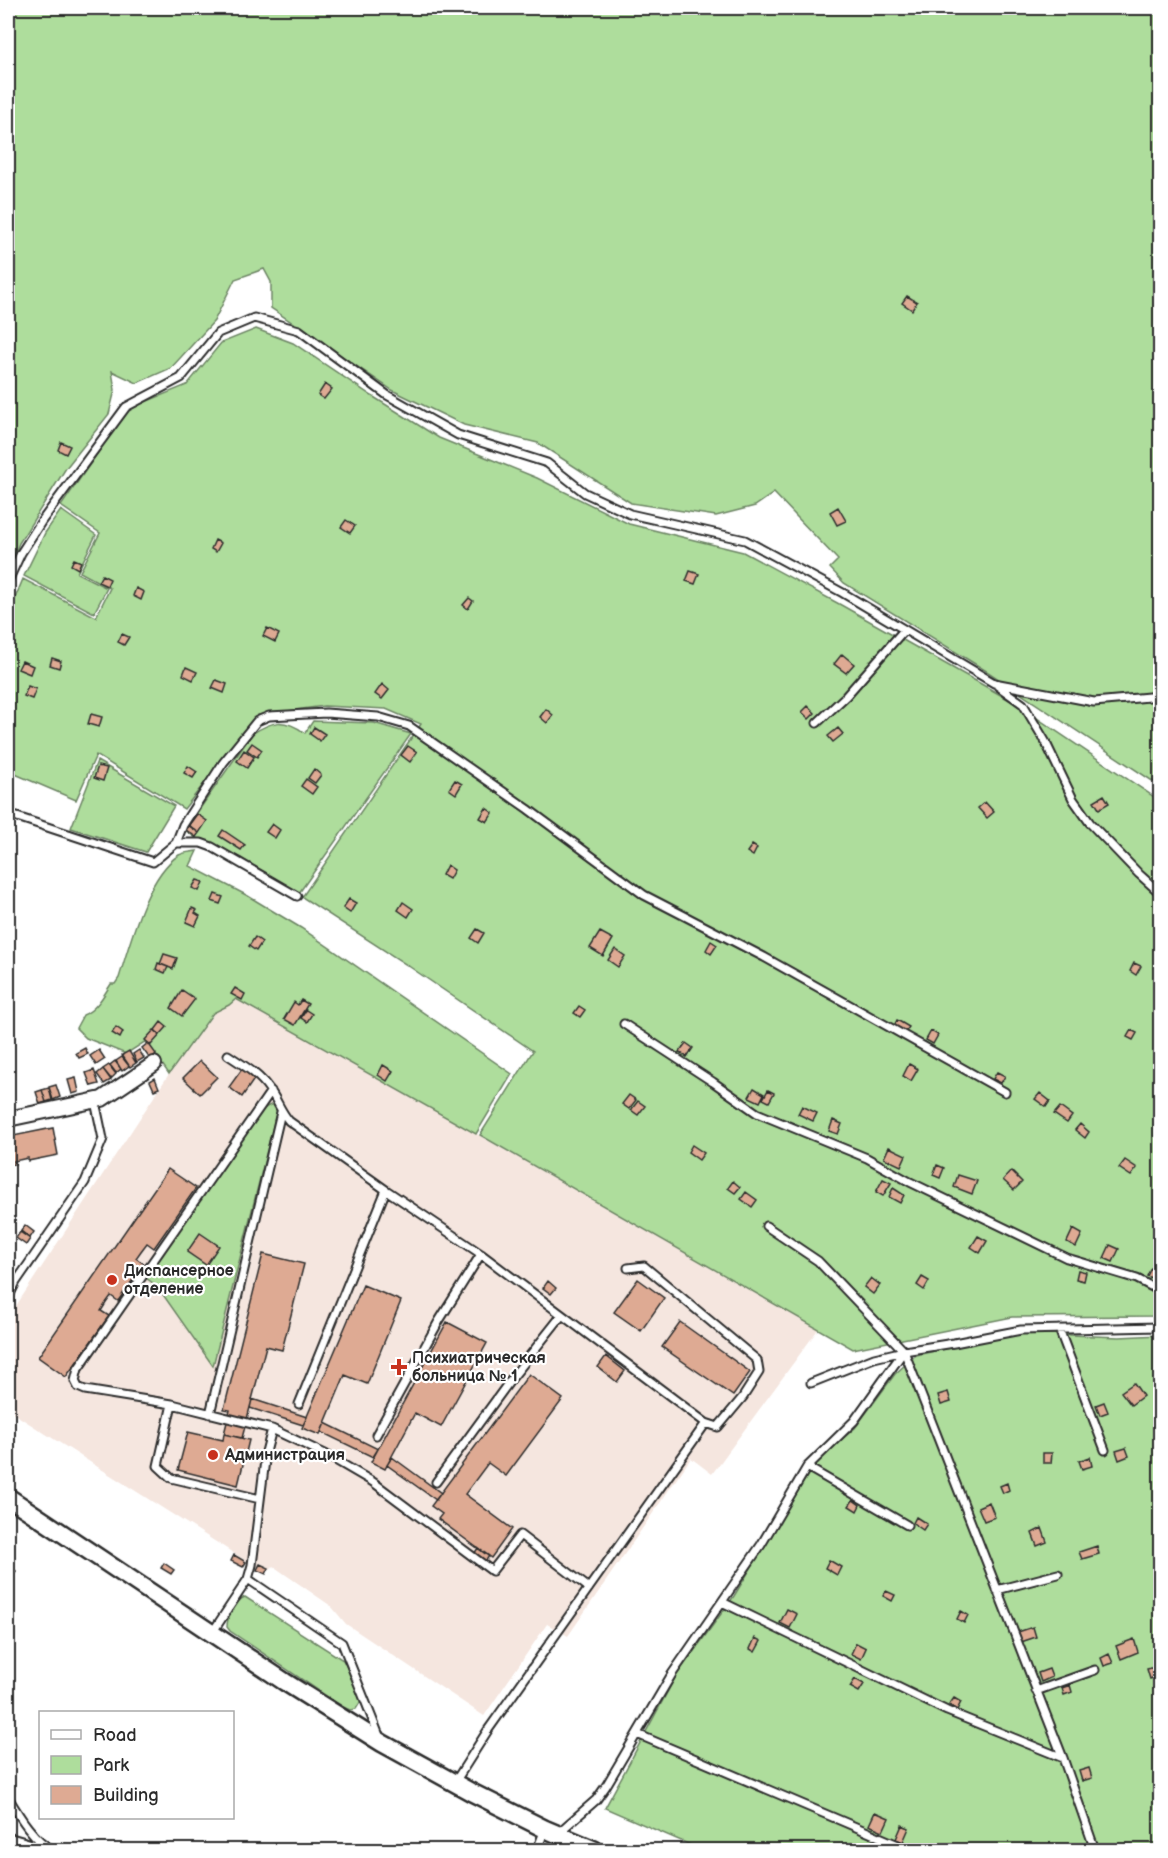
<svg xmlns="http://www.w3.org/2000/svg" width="1168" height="1858" font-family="'Balsamiq Sans',sans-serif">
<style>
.built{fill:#f5e6df}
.green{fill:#aedd9c;stroke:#6c8464;stroke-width:1.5}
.building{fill:#deaa93;stroke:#2b2b2b;stroke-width:1.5}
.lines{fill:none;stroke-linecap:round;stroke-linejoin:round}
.service-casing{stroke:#2b2b2b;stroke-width:11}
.minor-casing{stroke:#2b2b2b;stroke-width:18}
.tertiary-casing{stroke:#2b2b2b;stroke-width:21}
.service{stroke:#fff;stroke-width:7}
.minor{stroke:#fff;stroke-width:14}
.tertiary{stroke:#fff;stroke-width:16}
.poi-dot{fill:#c8321e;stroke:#fff;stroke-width:2}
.labels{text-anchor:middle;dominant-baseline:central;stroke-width:4.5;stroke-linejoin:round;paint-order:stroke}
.poi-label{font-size:16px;font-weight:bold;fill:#2b2b2b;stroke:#fff;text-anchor:start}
</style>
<rect width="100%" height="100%" fill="#fff"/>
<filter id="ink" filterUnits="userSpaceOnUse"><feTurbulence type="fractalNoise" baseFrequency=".0167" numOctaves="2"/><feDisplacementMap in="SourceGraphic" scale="12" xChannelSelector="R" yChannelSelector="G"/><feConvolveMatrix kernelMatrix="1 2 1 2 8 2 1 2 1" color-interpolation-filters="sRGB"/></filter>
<g filter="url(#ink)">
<path class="built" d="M236,999L700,1259L822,1324L712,1474L691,1458L568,1636L547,1624L484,1716L346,1624L331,1606L273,1566L271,1569L260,1563L257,1568L8,1410V1318L169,1074L214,1013L229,1005Z"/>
<path class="green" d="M8,8H1160V786L988,672L844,583L830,568L838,560L774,493L755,506L716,516L631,503L538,443L464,425L392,390L271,308V282L264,269L235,279L214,321L171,368L137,383L112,371L115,390L109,414L66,468L19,543L8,570Z
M256,329L293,343L372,396L439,438L537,478L629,524L743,552L841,605L1013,702L1160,801V1316L1012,1317L853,1349L480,1135L533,1051L407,965L302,897L421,724L386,709L324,706L258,715L184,809L96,755L76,800L8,771V731L10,723L8,721V615L23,579L96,617L110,588L80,572L100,533L61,506L128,409L187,385L221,343Z
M61,510L96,535L77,573L107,588L94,613L24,576L45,533Z
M313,721L374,723L411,734L299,893L241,858L196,838L185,830L252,734C273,720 284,718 305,733Z
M97,761L174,806L146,852L71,828Z
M197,851L190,866L248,896L301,928L512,1074L476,1134L236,999L229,1005L213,1013L169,1074L146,1041L126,1054L86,1038L76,1028L83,1015C96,1010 104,995 111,984H115L119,978C130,943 147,875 179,855C184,852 191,852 197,851Z
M275,1104L277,1110L213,1366L157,1286L146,1278L249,1128C256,1119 263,1105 275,1104Z
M1023,1333L1119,1337L1160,1335V1850H702L605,1808L676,1676L734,1596L816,1461L855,1428L895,1374L916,1355Z
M245,1597L343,1660L362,1697L361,1701L356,1709L350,1710L343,1707L230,1631L227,1627C227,1616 235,1601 245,1597Z"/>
<path class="building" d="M907,296L917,302L912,310L902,303Z
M325,384L332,389L324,399L318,395Z
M61,442L70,446L66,454L58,450Z
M838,507L846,521L837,525L830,512Z
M346,520L355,526L350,533L341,527Z
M215,540L221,543L216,552L211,549Z
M74,559L81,562L78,569L71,565Z
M690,571L699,574L695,584L686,581Z
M102,575L110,579L107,586L98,582Z
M136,588L144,592L141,600L133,596Z
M469,598L473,601L468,609L463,605Z
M267,628L279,634L275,642L263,636Z
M122,634L129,637L124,645L118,642Z
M842,654L854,664L846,673L834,664Z
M52,658L61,661L59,668L50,665Z
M22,661L33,666L30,674L18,669Z
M186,667L197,672L193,680L183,675Z
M216,680L227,684L224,693L212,688Z
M382,684L389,690L382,699L375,694Z
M28,686L36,689L32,699L24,696Z
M808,706L815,713L809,719L802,712Z
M546,709L553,715L547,723L540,717Z
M91,714L102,717L99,727L88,724Z
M314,727L325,734L320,741L310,734Z
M838,728L843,734L833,742L828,736Z
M252,743L262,750L257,757L247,750Z
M408,746L417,752L410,762L401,755Z
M244,750L254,757L247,768L237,761Z
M98,766L107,768L103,781L94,778Z
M188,766L197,772L193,778L184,773Z
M314,769L321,775L315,783L308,778Z
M306,779L317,787L312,794L301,786Z
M455,780L462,784L456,794L449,789Z
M1104,795L1109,803L1099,809L1094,801Z
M985,802L994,812L987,818L978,808Z
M486,808L493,813L487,822L480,818Z
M197,814L207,821L199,833L189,825Z
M272,824L280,830L275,838L266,832Z
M189,826L199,833L196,837L186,830Z
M223,830L245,845L241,850L219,836Z
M752,845L757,848L753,856L747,852Z
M447,865L454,870L449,879L442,875Z
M197,880L203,882L199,891L192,888Z
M215,894L223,897L220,904L212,901Z
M349,899L356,903L350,913L343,908Z
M403,902L413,909L408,917L398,910Z
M192,908L197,910L195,913L200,916L195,926L186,922Z
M477,929L484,933L478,943L471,938Z
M600,932L613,939L603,956L590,948Z
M255,937L262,942L256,951L249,946Z
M711,941L717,945L711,954L706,950Z
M615,949L625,956L618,967L608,960Z
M164,954L177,958L173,969L160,964Z
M158,963L168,967L165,973L156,969Z
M1134,963L1141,966L1136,975L1130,971Z
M235,988L245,994L242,1000L231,994Z
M182,990L195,999L182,1016L171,1008Z
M301,1000L308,1004L295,1025L284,1019L294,1002L298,1005Z
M579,1006L585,1010L580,1017L574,1013Z
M306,1010L312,1014L307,1022L301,1018Z
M897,1020L909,1027L904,1034L893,1028Z
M161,1022L167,1027L160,1035L155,1030Z
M116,1027L123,1032L120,1038L112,1033Z
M154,1030L160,1035L151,1045L145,1040Z
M1131,1030L1137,1033L1133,1040L1127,1037Z
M931,1031L938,1035L933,1044L926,1040Z
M148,1043L156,1054L150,1059L142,1048Z
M686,1043L693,1048L687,1057L679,1052Z
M85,1048L88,1054L79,1058L76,1053Z
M99,1050L105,1059L96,1065L90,1056Z
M139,1050L144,1058L137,1062L133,1054Z
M129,1051L136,1063L130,1067L122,1055Z
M122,1057L129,1066L122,1071L116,1061Z
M115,1061L121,1069L116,1073L110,1065Z
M200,1061L217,1077L200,1094L183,1078Z
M909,1064L918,1069L911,1081L903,1076Z
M109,1065L116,1074L111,1079L103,1069Z
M383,1065L393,1071L387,1081L378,1075Z
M103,1069L111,1080L104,1084L97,1074Z
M242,1069L255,1078L242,1097L229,1087Z
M94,1070L99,1084L91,1086L86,1073Z
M997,1072L1005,1076L1001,1083L993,1079Z
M76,1078L79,1092L72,1094L68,1080Z
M155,1078L159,1088L154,1090L150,1081Z
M56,1085L60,1097L53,1100L49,1087Z
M49,1088L52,1100L46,1102L42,1090Z
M754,1088L764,1094L760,1102L749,1097Z
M42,1090L46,1102L40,1104L36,1092Z
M768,1090L774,1093L769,1102L763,1099Z
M1040,1093L1050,1101L1046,1107L1035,1099Z
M629,1095L636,1100L629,1109L622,1104Z
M638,1101L645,1106L638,1115L631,1110Z
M802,1106L817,1113L813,1121L798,1114Z
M1060,1107L1072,1116L1067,1123L1054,1114Z
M833,1120L842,1124L838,1134L829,1131Z
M1080,1124L1089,1132L1085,1138L1075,1130Z
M53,1128L58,1155L28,1161V1158L14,1161L15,1164L8,1165V1137Z
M692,1145L704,1153L699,1160L688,1152Z
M889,1147L906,1155L901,1166L884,1158Z
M1125,1160L1137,1168L1131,1176L1119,1168Z
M937,1165L944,1168L940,1178L933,1175Z
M168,1169L196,1188L154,1248L147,1243L141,1251L136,1258L144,1264L118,1301L111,1296L106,1303L101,1311L109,1316L66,1377L38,1357Z
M1011,1171L1022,1182L1014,1190L1003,1180Z
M958,1175L977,1181L972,1194L954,1187Z
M883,1179L891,1183L883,1196L876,1192Z
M733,1181L740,1187L735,1193L728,1188Z
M893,1188L904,1195L900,1203L889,1197Z
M746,1192L757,1200L752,1207L741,1199Z
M25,1225L34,1232L30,1238L21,1231Z
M1073,1229L1082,1234L1076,1247L1067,1242Z
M20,1232L30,1239L26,1245L16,1238Z
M200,1233L219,1246L206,1265L187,1252Z
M978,1236L987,1241L980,1253L971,1247Z
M1110,1245L1119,1249L1113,1262L1104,1258Z
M263,1254L304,1264L282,1350L266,1346L242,1438L224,1434L230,1410L224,1409Z
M1151,1268L1158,1271L1155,1279L1147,1276Z
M1078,1270L1086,1272L1084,1281L1076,1279Z
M922,1277L929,1281L924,1290L917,1285Z
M871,1278L880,1285L873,1294L864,1287Z
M638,1279L664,1298L641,1331L614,1312Z
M548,1281L556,1288L551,1294L543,1288Z
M363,1285L401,1301L367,1384L345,1375L320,1435L302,1428Z
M447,1322L487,1343L441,1427L415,1413L385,1469L371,1462Z
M680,1322L750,1372L733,1396L662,1347Z
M606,1356L625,1371L617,1382L598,1367Z
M529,1374L563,1399L506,1476L488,1463L465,1494L512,1529L491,1558L438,1519L442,1514L431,1506Z
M1134,1383L1143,1396L1131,1405L1121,1392Z
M948,1392L951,1402L941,1405L938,1395Z
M252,1399L307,1417L303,1425L250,1408Z
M1104,1402L1108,1412L1100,1415L1096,1405Z
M325,1423L378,1449L373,1457L321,1432Z
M188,1432L223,1440L224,1434L249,1440L238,1485L178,1470Z
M1126,1448L1129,1456L1119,1460L1116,1451Z
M1043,1453H1052L1051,1463H1043Z
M392,1457L441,1493L436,1500L387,1465Z
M1090,1457L1092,1466L1082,1469L1079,1461Z
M1007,1483L1009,1490L1003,1493L1000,1486Z
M853,1500L860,1505L857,1511L849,1506Z
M989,1502L995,1517L984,1521L978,1507Z
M916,1517L927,1524L923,1530L913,1523Z
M1042,1528L1047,1542L1037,1546L1032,1533Z
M1097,1546L1099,1554L1082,1559L1079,1552Z
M478,1548L489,1556L485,1562L474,1554Z
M234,1555L246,1562L243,1567L231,1561Z
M829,1560L841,1567L837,1575L825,1568Z
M164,1563L174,1570L171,1574L161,1568Z
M260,1564L269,1568L266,1574L257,1570Z
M9,1565L16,1571L10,1578L8,1576V1567Z
M886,1591L895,1595L892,1601L883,1596Z
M787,1609L797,1614L790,1628L780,1623Z
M961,1611L968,1615L964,1623L957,1619Z
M1033,1627L1036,1637L1021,1642L1018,1632Z
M755,1638L761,1641L755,1652L750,1649Z
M1134,1639L1138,1652L1121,1659L1116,1646Z
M856,1643L866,1648L861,1659L851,1654Z
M1109,1654L1113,1663L1104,1666L1101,1658Z
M1159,1666L1160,1675L1150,1679L1147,1669Z
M1049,1669L1052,1677L1041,1682L1038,1673Z
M855,1679L864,1684L859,1692L850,1687Z
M1070,1685L1072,1692L1064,1695L1062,1688Z
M954,1698L961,1702L957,1710L949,1705Z
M1089,1768L1092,1778L1082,1781L1079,1771Z
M875,1812L889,1818L883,1831L869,1825Z
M902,1825L909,1828L903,1842L896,1839Z"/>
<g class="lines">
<g class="service-casing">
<path id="service" d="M8,581L21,553L41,522L126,407L181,378L218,333L254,318L299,330L387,395L458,435L547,463L585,493L630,514L745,540L843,593L994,683L1094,702L1160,696
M998,686L1023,704L1045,741L1073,799L1090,823L1139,874L1160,893
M817,723L846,696L904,630
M8,814L153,862L176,843H201L212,847L297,896
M176,843L183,825L223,763L257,721L269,716L326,713L378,717L409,726L528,809L644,895L764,957L1005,1092
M624,1024L713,1082L757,1113L867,1158L910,1182L1067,1258L1137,1279L1160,1291
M228,1055C243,1065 259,1074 269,1089C277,1099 280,1111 289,1121L386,1190L481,1254L706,1423L718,1427L743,1397L759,1372L757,1360L644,1266L628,1268
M271,1091L78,1369L75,1381L78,1387L85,1390L172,1404L272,1429L325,1454L373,1482L492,1571L520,1535L589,1588
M766,1226L818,1261L904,1351L1063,1758L1095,1850
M8,1298L16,1282L85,1182L103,1139L95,1101
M1059,1329L1105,1450
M811,1383L874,1358L904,1351
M172,1404L158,1466L171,1478L260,1499
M299,1404L386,1190
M210,1414L281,1112
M272,1429L266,1452L252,1565L248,1579L342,1643L380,1738
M376,1435L439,1321L481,1254
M807,1467L907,1525
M436,1482L512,1378L562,1315
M997,1590L1058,1574
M722,1602L947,1711L1063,1758
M212,1633L248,1579
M1036,1691L1095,1670
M637,1734L910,1850
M455,1782L488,1730L706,1423
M8,1797C18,1814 35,1843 54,1850
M557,1834L596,1800L606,1786L672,1674L761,1545L807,1467L854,1421L904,1351L954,1343L1021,1330L1160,1327
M8,1837L46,1848
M537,1850L545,1829"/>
</g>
<g class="minor-casing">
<path id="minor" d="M8,1119L102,1099L154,1064"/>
</g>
<g class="tertiary-casing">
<path id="tertiary" d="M8,1497L285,1682L382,1743L471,1792L545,1829L595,1850"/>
</g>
<use href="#service" class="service"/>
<use href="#minor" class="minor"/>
<use href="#tertiary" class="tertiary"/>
</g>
</g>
<g class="poi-dot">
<circle cx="112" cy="1280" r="6"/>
<path d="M396 1358h6v6h6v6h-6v6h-6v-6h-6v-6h6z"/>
<circle cx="213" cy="1455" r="6"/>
</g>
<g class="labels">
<g class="poi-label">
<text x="124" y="1271">Диспансерное<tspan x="124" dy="18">отделение</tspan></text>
<text x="412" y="1358">Психиатрическая<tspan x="412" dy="18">больница № 1</tspan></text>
<text x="225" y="1455">Администрация</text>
</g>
</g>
<rect width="1168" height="1858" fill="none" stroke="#fff" stroke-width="30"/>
<rect x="15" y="15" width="1138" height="1828" fill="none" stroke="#2b2b2b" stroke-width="2" filter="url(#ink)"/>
<rect x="39" y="1711" width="195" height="108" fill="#ffffff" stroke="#aaaaaa" stroke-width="1.5"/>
<rect x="51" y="1730" width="30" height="9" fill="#ffffff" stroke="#aaaaaa" stroke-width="1.5"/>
<text x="93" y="1741" font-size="18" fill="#2b2b2b">Road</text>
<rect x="51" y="1756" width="30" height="18" fill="#aedd9c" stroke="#aaaaaa" stroke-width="1.5"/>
<text x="93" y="1771" font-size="18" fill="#2b2b2b">Park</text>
<rect x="51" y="1786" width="30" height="18" fill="#deaa93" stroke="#aaaaaa" stroke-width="1.5"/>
<text x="93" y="1801" font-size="18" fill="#2b2b2b">Building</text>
</svg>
